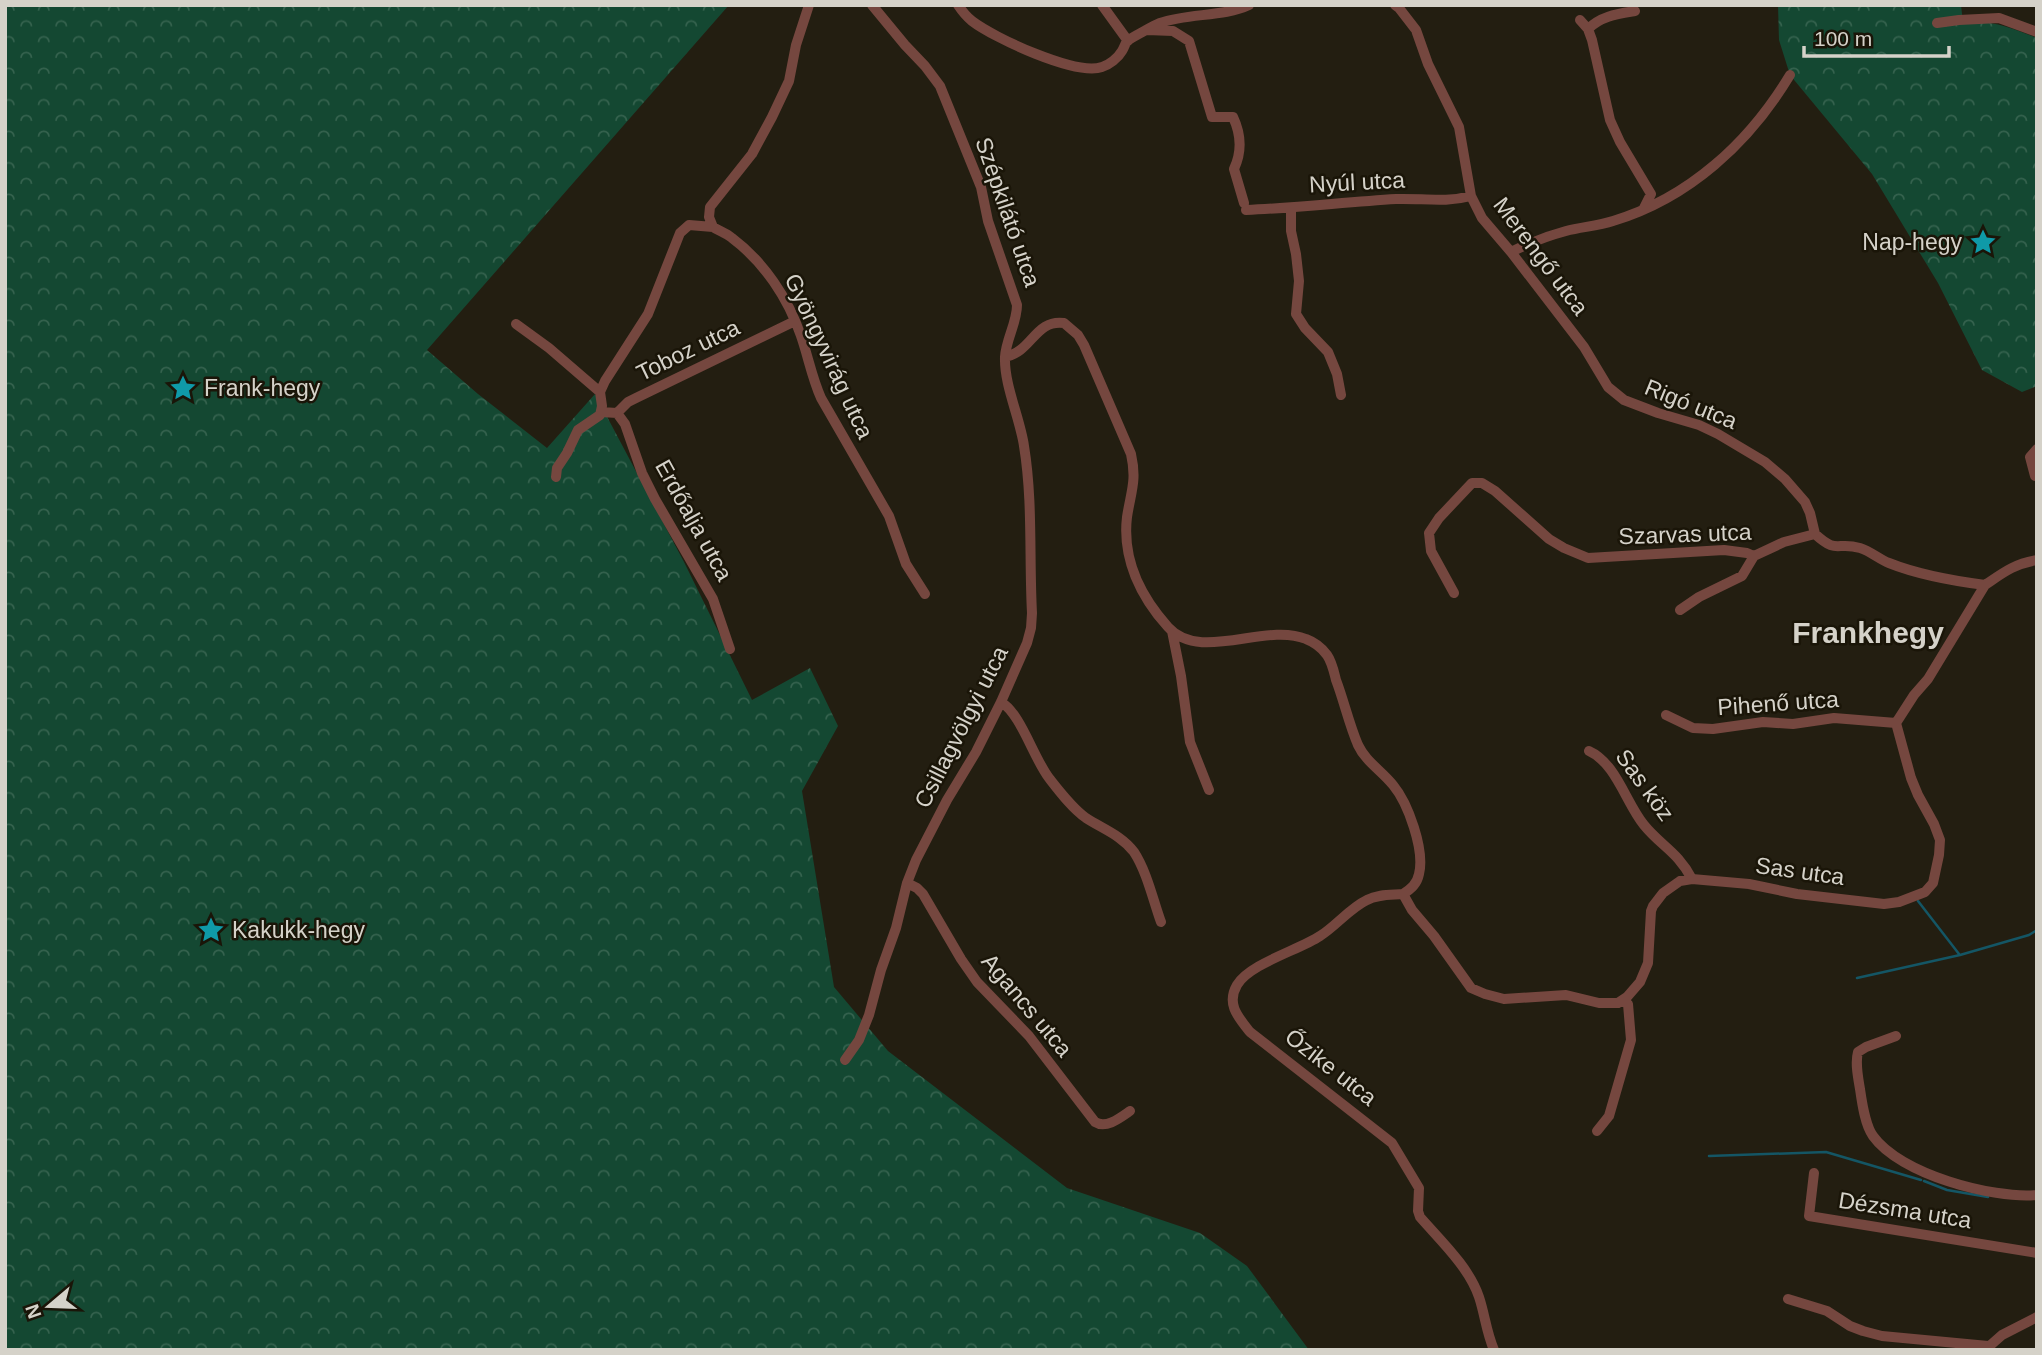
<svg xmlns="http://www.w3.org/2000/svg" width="2042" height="1355" font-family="Arial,sans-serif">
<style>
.forest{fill:url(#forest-crowns)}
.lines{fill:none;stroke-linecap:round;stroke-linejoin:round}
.stream{stroke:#145665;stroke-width:2.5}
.minor{stroke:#75473f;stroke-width:10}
.labels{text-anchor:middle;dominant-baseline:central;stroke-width:5;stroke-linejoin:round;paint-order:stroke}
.street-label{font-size:23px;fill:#d5d2c9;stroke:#1a1508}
.poi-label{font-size:23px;fill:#d5d2c9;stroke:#1a1508;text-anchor:start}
.district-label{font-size:30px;font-weight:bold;fill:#d5d2c9;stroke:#1a1508}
</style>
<defs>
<pattern id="forest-crowns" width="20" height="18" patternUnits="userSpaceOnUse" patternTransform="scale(1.75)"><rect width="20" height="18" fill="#144832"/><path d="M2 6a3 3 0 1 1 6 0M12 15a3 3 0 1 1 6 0" fill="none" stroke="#35624e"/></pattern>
</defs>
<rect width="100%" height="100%" fill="#231e11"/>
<path class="forest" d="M5,5H729L427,350L478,394L547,448L595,394L684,562L752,700L810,668L838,726L802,791L834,987L888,1051L1067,1188L1200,1233L1247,1266L1309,1350H5Z
M1778,5H1961L1963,23C1990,19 2012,28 2037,38V386L2022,392L1982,370L1938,283L1872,174L1790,75L1779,40Z"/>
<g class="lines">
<path class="stream" d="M1918,901L1959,954
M1857,978L1960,955L2029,935L2037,930
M1709,1156L1826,1152L1921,1180
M1924,1181L1947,1190L1988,1197"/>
<path class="minor" d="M872,5L905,45L925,66L940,86L981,187L988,221L1017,305C1017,323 1006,339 1005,357C1032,352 1035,319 1064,323L1078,335L1084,345L1131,454C1137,481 1131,491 1127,517C1122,559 1141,597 1168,627C1200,663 1265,622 1306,639C1314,642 1322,648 1327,655C1332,662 1334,672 1336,680C1344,701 1349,724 1358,745C1366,762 1381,770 1393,785C1408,803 1425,850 1419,874C1417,884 1411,889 1403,894
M958,5C962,11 967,17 972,21C994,38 1076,76 1102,67C1109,65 1118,58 1122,51C1124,48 1125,44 1127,41C1131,38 1155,25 1160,23C1188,13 1224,17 1249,5
M1102,5L1128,41
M1395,5L1399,8L1416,30L1428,64L1459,127L1471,196L1482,218L1511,252L1584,347L1608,387L1624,400L1658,413L1699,425L1718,434L1765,462L1785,479L1805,502L1810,513L1815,534
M1580,20L1588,29L1592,40L1610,120L1620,142L1651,194L1643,210
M1937,23L1959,20L1999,18L2037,32
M1588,29C1601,16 1617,14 1635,11
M1147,30L1173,31L1189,41L1212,117H1233C1241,134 1242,152 1234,169L1244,203
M1291,208V231L1296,254L1299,281L1296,314L1305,328L1328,352L1337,374L1341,395
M1246,210C1296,208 1346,202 1396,199C1422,198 1445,203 1471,196
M713,227C719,231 726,233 732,238C764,262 788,298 801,336C808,356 812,378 821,398L889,516L906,564L925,594
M1511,252C1529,243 1547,236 1566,231C1581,227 1598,226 1613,221C1689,198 1749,143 1790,75
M516,324L549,348L600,392L602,406L600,415L578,430L567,453L557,468L556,477
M600,392L605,381L648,314L680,233L689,225L713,227L709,217L710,207L752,154L772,117L789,81L796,45L809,5
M601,412L617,413L628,402L636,398L795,321
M617,413L625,424L642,473L655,499L713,599L730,649
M2035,476L2030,457L2037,449
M1815,534C1838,555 1836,541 1860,548C1870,551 1879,559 1889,563C1919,575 1954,581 1985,585C2004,572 2014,564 2037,560
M1454,593L1431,551L1429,533L1439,518L1472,483H1482L1495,491L1549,539L1564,548L1588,558L1724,550L1747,553L1754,556L1784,542L1815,534
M1680,610L1699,597L1742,576L1754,556
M1172,631L1181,676L1190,742L1209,790
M1001,702C1021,714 1033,757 1049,778C1060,792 1072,808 1086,818C1103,829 1121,835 1134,852C1147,872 1153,900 1161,922
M1666,715L1693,728L1713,729L1763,722L1793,724L1834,718L1896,723
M1589,751C1616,763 1626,803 1644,825C1661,846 1678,852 1692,879
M907,883L917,888L923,894L961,959L977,982L1029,1036L1095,1122C1106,1129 1120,1118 1130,1111
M1403,894L1412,910L1434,936L1471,988L1485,994L1504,999L1566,995L1599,1003H1618L1627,997L1640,982L1648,963L1651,911L1653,906L1663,893L1680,881L1692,879L1749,884L1797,894L1884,904L1899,902L1925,892L1933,883L1939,855L1940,840L1934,824L1918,795L1911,778L1896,723L1914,695L1928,679L1985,585
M1403,894C1391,895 1378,894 1367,900C1350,908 1336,926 1320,936C1299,950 1249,964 1237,985C1226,1004 1238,1017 1250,1032L1392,1143L1419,1188L1418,1211L1420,1217C1440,1240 1469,1267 1479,1297C1485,1315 1486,1331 1494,1350
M1896,1036L1866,1047L1858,1052C1855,1063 1858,1077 1860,1089C1862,1103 1865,1125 1873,1136C1900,1174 1992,1199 2037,1195
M845,1060L859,1040L869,1015L881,970L896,928L907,883L916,860L947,800L976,752L1001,702L1027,643L1031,628L1032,613C1029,558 1033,501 1024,446C1020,418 1004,385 1005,357
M1597,1131L1609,1116L1631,1040L1628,1004L1623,1001
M1814,1173L1809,1216L2037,1253
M1788,1299L1827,1311L1850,1326L1863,1331L1882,1336L1988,1346
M1985,1350L2002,1335L2037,1317"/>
</g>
<defs>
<g id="sight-bare" transform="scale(2.1)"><path d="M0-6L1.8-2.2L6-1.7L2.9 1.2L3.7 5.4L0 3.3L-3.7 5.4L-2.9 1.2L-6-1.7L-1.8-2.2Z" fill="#0f9aa8" stroke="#1a1508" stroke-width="2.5" paint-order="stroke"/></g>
</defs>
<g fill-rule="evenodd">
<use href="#sight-bare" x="1983" y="242"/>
<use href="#sight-bare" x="183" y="388"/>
<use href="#sight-bare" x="211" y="930"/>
</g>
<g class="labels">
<g class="street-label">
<text transform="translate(1357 182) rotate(-3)">Nyúl utca</text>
<text transform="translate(1008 212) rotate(71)">Szépkilátó utca</text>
<text transform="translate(1541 256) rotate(53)">Merengő utca</text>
<text transform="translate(688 350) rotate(-26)">Toboz utca</text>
<text transform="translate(829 356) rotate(65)">Gyöngyvirág utca</text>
<text transform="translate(1691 404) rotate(22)">Rigó utca</text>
<text transform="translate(694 520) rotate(61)">Erdőalja utca</text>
<text transform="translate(1685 534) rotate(-2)">Szarvas utca</text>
<text transform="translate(1778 703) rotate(-4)">Pihenő utca</text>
<text transform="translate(961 727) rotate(-63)">Csillagvölgyi utca</text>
<text transform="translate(1645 785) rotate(54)">Sas köz</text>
<text transform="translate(1800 871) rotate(8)">Sas utca</text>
<text transform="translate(1027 1005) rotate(50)">Agancs utca</text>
<text transform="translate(1331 1067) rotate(38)">Őzike utca</text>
<text transform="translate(1905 1210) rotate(9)">Dézsma utca</text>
</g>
<g class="poi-label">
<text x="1962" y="242" text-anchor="end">Nap-hegy</text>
<text x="204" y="388">Frank-hegy</text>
<text x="232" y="930">Kakukk-hegy</text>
</g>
<g class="district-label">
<text x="1868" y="632">Frankhegy</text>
</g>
</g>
<rect width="2042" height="1355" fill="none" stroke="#d5d2c9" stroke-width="14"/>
<g transform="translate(49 1306) rotate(251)" stroke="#1a1508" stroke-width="5" paint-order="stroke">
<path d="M0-5L12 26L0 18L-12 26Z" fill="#d5d2c9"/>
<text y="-10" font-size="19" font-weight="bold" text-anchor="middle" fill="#d5d2c9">N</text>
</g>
<path d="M1804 46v10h145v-10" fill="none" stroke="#d5d2c9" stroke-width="3.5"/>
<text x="1814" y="46" font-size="21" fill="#d5d2c9" stroke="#1a1508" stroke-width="5" paint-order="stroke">100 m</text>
</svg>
